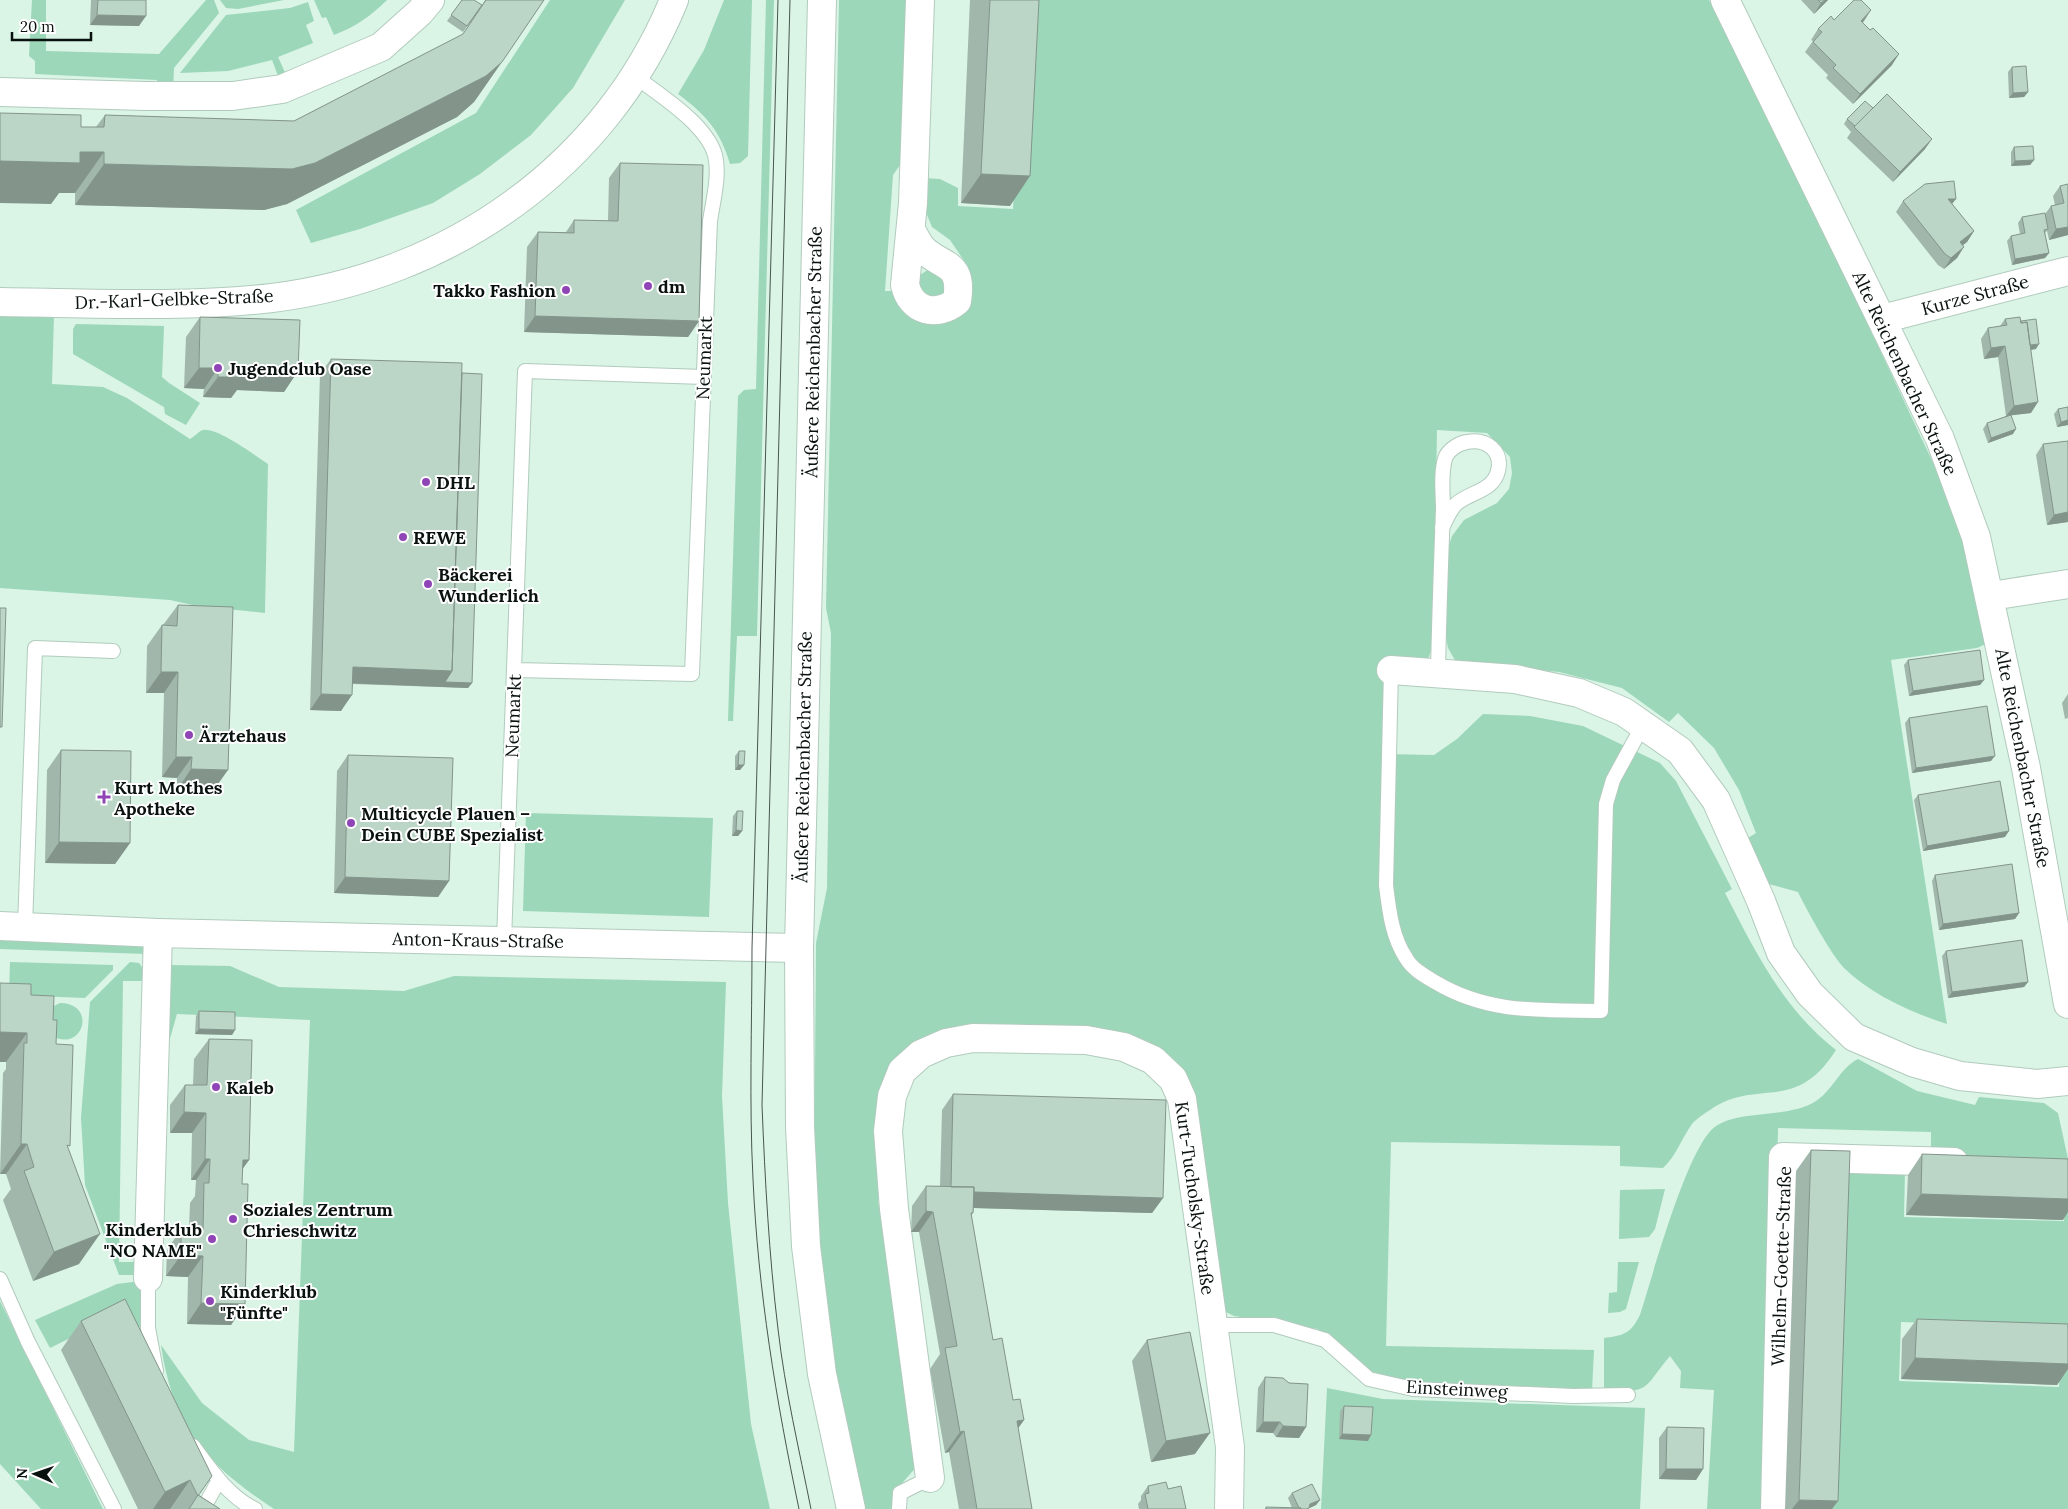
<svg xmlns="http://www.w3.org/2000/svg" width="2068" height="1509" font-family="Lora,serif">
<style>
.green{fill:#9cd7b9}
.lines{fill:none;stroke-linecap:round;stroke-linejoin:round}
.service-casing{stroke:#b1cbbd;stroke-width:16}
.minor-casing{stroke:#b1cbbd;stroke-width:30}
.tertiary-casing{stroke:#b1cbbd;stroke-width:30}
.service{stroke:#fff;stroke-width:14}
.minor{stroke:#fff;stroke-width:28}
.tertiary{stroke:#fff;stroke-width:28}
.tram{stroke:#48564f;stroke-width:1}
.wall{fill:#a1b7ab}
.shaded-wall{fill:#83958b}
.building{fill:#bbd5c7;stroke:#83958b}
.poi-dot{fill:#9045b7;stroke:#fff;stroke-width:2}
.labels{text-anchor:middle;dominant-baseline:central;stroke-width:4;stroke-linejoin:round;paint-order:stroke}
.poi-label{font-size:18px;font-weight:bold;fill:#09120e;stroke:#fff;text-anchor:start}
.street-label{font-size:18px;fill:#09120e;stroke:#fff}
</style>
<rect width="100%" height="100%" fill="#daf4e6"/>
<path class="green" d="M32,0H46V51L159,54L206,0H214L219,13L174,68L173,91H156L157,80L35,74V61L29,56Z
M220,0H284L238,9L226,8Z
M314,0H387C371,16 355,27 334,35L326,17L322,18Z
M550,0H625L573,88L531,135L480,174L433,203L360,229L311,243L296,210L476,113Z
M724,0H752L748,156L740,163L730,164C720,130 706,115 678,94L704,50Z
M766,0H774L757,636H737L733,721H728L738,396L744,390L756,389Z
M839,0H911L900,165L893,175L885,291H896L901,306L910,317L920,320L946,322L958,316L968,304L973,284L967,265L950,240L932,227L923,205L924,178L940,179L958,188V206L1013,209L1023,0H1709L1830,244L1960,520L1988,643L1977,648L1891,660L1947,1024C1910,1012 1872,995 1844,968C1832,956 1806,909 1798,892L1765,883L1745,840L1756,833L1739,790L1714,748L1678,713L1669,722L1622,688L1559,672L1456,662L1448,648L1444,626L1447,551L1452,536L1464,520L1497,503L1509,489L1512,473L1510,457L1487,433L1437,430L1433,645L1427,662L1388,664L1384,754L1434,755L1457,739L1483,714L1530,716L1583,726L1660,763L1676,781L1732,889L1725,893C1755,951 1783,1009 1836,1050C1795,1115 1757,1077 1710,1110C1705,1113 1696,1119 1692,1124C1681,1139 1677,1155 1663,1168L1620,1166V1146L1391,1142L1386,1346L1594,1350L1592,1391L1417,1384L1373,1376L1318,1329L1234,1316L1226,1312L1223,1304L1205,1162L1192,1088L1173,1061L1135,1038L1089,1026L1016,1025L995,1031L952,1033L881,1100L878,1201L920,1463L903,1482V1509H862L826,1322L814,1205L816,943L827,888L831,633L826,608Z
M308,2L314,21L306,25L313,43L278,57L288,79L280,81L272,60L228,71L180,73L226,15L290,8Z
M929,269L947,277L943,297L924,299L917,280L920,275Z
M0,313L54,314L52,384L103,387L127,398L190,439C194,437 199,431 203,430C217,427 256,456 268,464L265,613L197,606L170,600L0,588Z
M76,324L164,326L162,377L169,383L200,403L186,425L165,414L164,407L73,354V329Z
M526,813L713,818L709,917L523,911Z
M0,940L143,943L147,954L0,949Z
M10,962L113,965V970L85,998L9,995Z
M130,962L139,963L148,976V981H123L119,1262H142L141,1275H119L85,1185L81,1118L90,1002Z
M172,965L230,966L279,987L404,991L454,976L726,982L722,1096L728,1203L751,1424L770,1509H274C206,1464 173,1428 161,1345L202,1403L249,1440L294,1452L310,1020L177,1014L167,1049L166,968Z
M60,1003C97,1003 84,1053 52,1036V1007Z
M1858,1059L1917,1091L1975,1105L1979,1097L2044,1103L2058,1113L2068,1159L1931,1155V1132L1778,1128L1769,1509H1707L1714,1390L1680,1388L1681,1371L1670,1356C1643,1388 1651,1394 1604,1390V1338C1625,1335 1630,1334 1640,1315C1652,1278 1688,1144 1716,1126C1742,1109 1788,1119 1816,1101C1833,1090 1840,1068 1858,1059Z
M1838,1171H1905L1904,1217L2064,1221L2066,1175L2068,1176V1328L1901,1322L1899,1381L2059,1387L2061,1341H2068V1509H1827Z
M1665,1189L1655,1229L1649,1237L1619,1239L1620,1190Z
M1618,1262H1639L1626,1309L1620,1312L1608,1313L1609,1293L1617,1292Z
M141,1281L142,1326L114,1335L107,1320L50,1348L35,1320L117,1284Z
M0,1301L103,1509H41L0,1464Z
M1327,1388L1383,1399L1645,1408L1640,1509H1321Z"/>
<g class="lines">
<g class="service-casing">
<path id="service" d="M515,670L692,674L710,221C713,201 720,175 715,155C706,124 661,96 636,77
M1391,670L1386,885C1389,910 1392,937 1406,958C1412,969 1425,976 1435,982C1488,1014 1541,1010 1601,1011L1606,804L1613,780L1643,725
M1438,672C1439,618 1441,563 1443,509C1443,494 1440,471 1446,456C1450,449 1459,443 1467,442C1486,438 1503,451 1498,471C1493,492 1468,492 1455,505C1449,512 1446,520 1442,528
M25,927L35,648L113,651
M504,940L525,371L704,377
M148,1278V1328L156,1371
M0,1279L28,1342L114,1509
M1213,1325H1274L1325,1340L1369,1379L1413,1389L1573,1396L1628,1395
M193,1446C210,1469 229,1497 255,1509
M203,1509L219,1480
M899,1509L900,1493L930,1478"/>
</g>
<g class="minor-casing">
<path id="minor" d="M1725,0L1940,439L1976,537L2026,768L2068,1004
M0,92L146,96H233L282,89L381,47L420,12L430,0
M911,230C914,235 917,242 921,247C939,268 964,259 957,301C936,318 911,311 905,285L913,203L920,0
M0,302C89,303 184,308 272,298C449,276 606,167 674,0
M1882,319L2068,271
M1991,596L2068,584
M1391,670L1515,679L1579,693L1624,712L1680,751L1716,800L1761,901L1781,953L1810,994L1854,1037L1912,1062L1960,1076L2037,1084L2068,1081
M0,926L158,933L799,948
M148,1278L158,933
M930,1478L894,1209L888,1131L892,1096L902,1071L921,1054L946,1043L973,1038L1086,1040L1124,1047L1153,1060L1173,1079L1182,1099L1230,1447L1229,1509
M1775,1509L1783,1157L1954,1162"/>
</g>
<g class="tertiary-casing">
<path id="tertiary" d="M822,0L799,948L800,1127L806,1246L822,1374L851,1509"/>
</g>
<use href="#service" class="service"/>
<use href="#minor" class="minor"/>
<use href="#tertiary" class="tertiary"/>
<path class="tram" d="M778,0L752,948C752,1025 749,1102 753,1179C758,1291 776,1400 799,1509
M790,0L762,1105C765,1180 769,1255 778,1329C785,1390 799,1449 811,1509"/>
</g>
<path class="wall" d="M91,0H146L139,26L90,25Z
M462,0L482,5L485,0H544L474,102L457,117L287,204L264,210L75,205V193H59L51,204L81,127H96L105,115L294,121L462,35L479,10L463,32L447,21Z
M970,0H1039L1010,206L961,203Z
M1801,0H1828L1814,14Z
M1834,20L1864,21L1862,22L1870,30L1892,65L1853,104L1826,78L1828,75L1805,52L1813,41L1811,40L1818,29Z
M2012,67L2028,92L2024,97L2009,98L2008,72Z
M1873,108L1925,149L1893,182L1847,138L1851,132L1844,124L1847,119Z
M2014,147L2034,160L2030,165L2011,166V152Z
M620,163L699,321L688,337L524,332L527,247L538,232H566L574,220L608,221L609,178Z
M2068,184V235L2049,240L2047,231L2045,233L2049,253L2045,258L2012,265L2007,241L2011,236L2020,234L2018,223L2022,217L2045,214L2051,206L2055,205L2053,196L2060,186Z
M1903,201L1952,204L1974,231L1967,242L1963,245L1957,258L1944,269L1938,265L1896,212Z
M200,317L298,371L284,392L237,390L231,398L203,397L204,389L184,388L186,337Z
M2005,319L2021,321L2036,349L2031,350V413L2011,415L2013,434L1988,443L1983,429L1987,423L2006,416L1998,357L1984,359L1981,339L1988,328L2000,326Z
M331,359L462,373L472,683L468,688L353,684L341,711L310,710L320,374Z
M2068,407V425L2057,427L2054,414L2058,409Z
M2043,444L2068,522L2047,525L2036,455Z
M178,605L213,791L177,790V778L162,777L164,693H146L147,646L162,625H163Z
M1908,660L1984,680L1980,685L1909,696L1904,665Z
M2068,694V718L2065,719L2062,703Z
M1909,718L1991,761L1912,773L1905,723Z
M61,750L130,843L115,864L45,863L47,770Z
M739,751L744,765L740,770H735V756Z
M348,755L449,881L438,897L334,893L337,771Z
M1918,795L2005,837L1923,851L1914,800Z
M737,811L742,831L738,836H732L733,816Z
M1935,875L2019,913L2015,919L1939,930L1932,881Z
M1946,951L2028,982L2024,987L1948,998L1942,956Z
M0,983L31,995L53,1020L68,1148L79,1264L33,1281L3,1200L11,1189L6,1174H0L3,1073L6,1069V1062H0Z
M199,1011L235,1030L232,1035L195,1034L196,1016Z
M209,1039L249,1160L242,1169V1184L245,1304L231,1325L187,1324L188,1277L166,1276L167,1250L181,1229H189L190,1203L195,1196L196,1180H191L192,1133H170V1105L185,1085H193L194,1059Z
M953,1094L1163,1198L1152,1213L974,1208L973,1213L971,1216L993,1340L1013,1400L1024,1420L1018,1428L1032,1509H959L949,1452L945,1453L930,1369L940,1354L919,1232H911L912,1206L926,1186H940L942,1110Z
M1811,1150L1838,1501L1832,1509H1785L1796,1171Z
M1922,1154L2063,1220L1906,1215L1908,1175Z
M125,1299L199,1495L220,1509H138L61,1350L81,1321Z
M1917,1319L2068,1324V1369L2057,1385L1901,1379L1902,1339Z
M1147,1340L1195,1454L1151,1462L1132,1361Z
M1265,1377L1306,1427L1299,1438L1276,1437L1273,1433L1256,1432L1258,1388Z
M1344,1406L1368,1441L1339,1439L1340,1411Z
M1667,1427L1703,1469L1696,1480L1659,1479V1438Z
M1148,1486L1168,1489L1186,1509H1139L1138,1504L1141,1500V1496Z
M1292,1493L1320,1500L1316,1505L1308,1509H1265L1266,1507L1292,1508L1288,1498Z"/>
<path class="shaded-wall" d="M1825,0H1828L1814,14L1821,3Z
M1871,10L1864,21L1853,31L1861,21Z
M97,15L146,16L139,26L90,25Z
M1899,54L1892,65L1853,104L1860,94Z
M502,62L474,102L457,117L287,204L264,210L75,205L104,164L292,169Z
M2028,92L2024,97L2009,98L2013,93Z
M1932,139L1925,149L1893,182L1900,172Z
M80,152H104L75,193H59L51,204L0,203V161Z
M2034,160L2030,165L2011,166L2015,161Z
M981,174L1030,176L1010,206L961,203Z
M1948,199H1956L1948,209Z
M2068,227V235L2049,240L2056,229Z
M1974,231L1967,242L1953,253L1960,242Z
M1964,247L1957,258L1944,269L1951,258Z
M2049,253L2045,258L2012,265L2015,259Z
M535,316L699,321L688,337L524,332Z
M2039,344L2036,349L2022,351L2026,346Z
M2005,346L1998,357L1984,359L1991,348Z
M199,368H218L204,389L184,388Z
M246,369L298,371L284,392L237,390L231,398L203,397L218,377Z
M2038,402L2031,413L2006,416L2014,406Z
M2068,420V425L2057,427L2061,422Z
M2016,429L2013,434L1988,443L1991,438Z
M2068,512V522L2047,525L2054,515Z
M353,667L452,671L472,683L468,688L342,683Z
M161,672H178L164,693H146Z
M1984,680L1980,685L1909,696L1913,691Z
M321,694L352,695L341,711L310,710Z
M1995,756L1991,761L1912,773L1916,768Z
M176,757H192L177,778L162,777Z
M738,765H744L740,770H735Z
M191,769L228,770L213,791L177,790Z
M736,830L742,831L738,836H732Z
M2009,831L2005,837L1923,851L1927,846Z
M59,842L130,843L115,864L45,863Z
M345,877L449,881L438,897L334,893Z
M2019,913L2015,919L1939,930L1943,924Z
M2028,982L2024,987L1948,998L1952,992Z
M199,1029L235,1030L232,1035L195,1034Z
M0,1032L27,1033L6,1062H0Z
M184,1112L206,1113L192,1133H170Z
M21,1144H27L6,1174H0Z
M205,1159H210L196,1180H191Z
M243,1160H249L234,1181Z
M951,1191L1163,1198L1152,1213L940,1207Z
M1921,1194L2068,1199V1212L2063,1220L1906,1215Z
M926,1211L933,1212L919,1232H911Z
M100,1234L79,1264L33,1281L54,1252Z
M181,1255L203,1256L188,1277L166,1276Z
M201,1303L245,1304L231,1325L187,1324Z
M1915,1358L2068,1364V1369L2057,1385L1901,1379Z
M1024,1420L1009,1441L1017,1421Z
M1263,1422H1280L1273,1433L1256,1432Z
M1283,1426L1306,1427L1299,1438L1276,1437Z
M964,1431L949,1452L945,1453L960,1432Z
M1210,1433L1195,1454L1151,1462L1166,1441Z
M1342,1434L1371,1435L1368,1441L1339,1439Z
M1666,1469H1703L1696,1480L1659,1479Z
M190,1480L170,1509H153L165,1492Z
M1320,1500L1316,1505L1307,1509L1310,1504Z
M1799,1500L1838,1501L1832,1509H1792Z"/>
<path class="building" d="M98,0H146V16L97,15Z
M462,0H474L482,5L467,26L451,15Z
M486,0H544L502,62L486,76L315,163L292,169L104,164V152H80V163L0,161V113L81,115V127H104L105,115L294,121L463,34Z
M990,0H1039L1030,176L981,174Z
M1818,0H1825L1821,3Z
M1854,0H1861L1871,10L1861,21L1870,30L1873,28L1899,54L1860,94L1833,68L1836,65L1813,42L1822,32L1818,29L1831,16L1834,20Z
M2026,66L2028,92L2013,93L2012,67Z
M1887,94L1932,139L1900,172L1854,127Z
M1865,101L1873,108L1855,126L1847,119Z
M2033,146L2034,160L2015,161L2014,147Z
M620,163L703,165L699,321L535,316L538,232L574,233V220L618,221Z
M1954,181L1956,199H1948L1974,231L1960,242L1964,247L1951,258L1945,254L1903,201L1925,184Z
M2068,184V227L2056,229L2051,206L2064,203L2060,186Z
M2045,213L2048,229L2044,230L2049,253L2015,259L2011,236L2025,233L2022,217Z
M200,317L300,320L298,371L246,369V377H218V368H199Z
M2020,317L2021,323L2027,322L2038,402L2014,406L2005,346L1991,348L1988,328L2007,325L2005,319Z
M2036,319L2039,344L2030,345L2027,322L2021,323V321Z
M331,359L462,363L452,671L353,667L352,695L321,694Z
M462,373L482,374L472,683L445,682L452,671Z
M2068,407V420L2061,422L2058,409Z
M2011,415L2016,429L1991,438L1987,423Z
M2068,441V512L2054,515L2043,444Z
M178,605L233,607L228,770L191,769L192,757H176L178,672H161L162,625L177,626Z
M0,608H6L2,727H0Z
M1980,650L1984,680L1913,691L1908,660Z
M1987,706L1995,756L1916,768L1909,718Z
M61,750L131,751L130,843L59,842Z
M739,751H745L744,765H738Z
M348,755L453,758L449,881L345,877Z
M2000,781L2009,831L1927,846L1918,795Z
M737,811H743L742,831L736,830Z
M2012,864L2019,913L1943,924L1935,875Z
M2022,940L2028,982L1952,992L1946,951Z
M0,983L31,984V995L54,996L53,1020H57L56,1044L73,1045L70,1146L67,1145L100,1234L54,1252L24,1171L34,1167L27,1144H21L24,1043H27V1033L0,1032Z
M199,1011L235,1012V1030L199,1029Z
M209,1039L252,1040L249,1160H243L242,1184H248L245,1304L201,1303L203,1256L181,1255V1229L203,1230L204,1183H209L210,1159H205L206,1113L184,1112L185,1085H207Z
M953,1094L1166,1100L1163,1198L974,1192V1187H951Z
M1811,1150L1850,1151L1838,1501L1799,1500Z
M1922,1154L2068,1159V1199L1921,1194Z
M926,1186L974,1187L973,1213H971L993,1340L1002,1338L1013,1400L1020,1399L1024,1420L1017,1421L1032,1509H977L964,1431L960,1432L945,1348L957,1346L933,1212L926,1211Z
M125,1299L212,1476L198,1496L190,1480L165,1492L81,1321Z
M1917,1319L2068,1324V1364L1915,1358Z
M1190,1332L1210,1433L1166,1441L1147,1340Z
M1265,1377L1283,1378L1289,1383L1308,1384L1306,1427L1283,1426L1280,1422H1263Z
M1344,1406L1373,1407L1371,1435L1342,1434Z
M1667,1427L1704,1428L1703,1469H1666Z
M1166,1482L1168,1489L1181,1486L1186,1509H1148L1145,1494L1149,1493L1148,1486Z
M1312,1484L1320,1500L1310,1504L1309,1508L1307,1509H1301V1508H1299L1292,1493Z
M198,1495L220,1509H189Z
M1266,1507L1301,1508V1509H1266Z"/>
<g class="poi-dot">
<circle cx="648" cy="286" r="5"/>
<circle cx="566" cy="290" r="5"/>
<circle cx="218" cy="368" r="5"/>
<circle cx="426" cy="482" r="5"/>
<circle cx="403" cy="537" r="5"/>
<circle cx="428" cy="584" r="5"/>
<circle cx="189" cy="735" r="5"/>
<path d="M101.5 789.5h5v5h5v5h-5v5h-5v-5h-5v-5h5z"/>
<circle cx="351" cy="823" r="5"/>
<circle cx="216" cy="1087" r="5"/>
<circle cx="233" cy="1219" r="5"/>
<circle cx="212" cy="1239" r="5"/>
<circle cx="210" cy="1301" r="5"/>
</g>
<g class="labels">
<g class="poi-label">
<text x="658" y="286">dm</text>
<text x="556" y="290" text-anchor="end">Takko Fashion</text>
<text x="228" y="368">Jugendclub Oase</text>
<text x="436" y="482">DHL</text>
<text x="413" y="537">REWE</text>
<text x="438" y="574">Bäckerei<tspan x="438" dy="21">Wunderlich</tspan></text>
<text x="199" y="735">Ärztehaus</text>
<text x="114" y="787">Kurt Mothes<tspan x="114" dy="21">Apotheke</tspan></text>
<text x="361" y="813">Multicycle Plauen –<tspan x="361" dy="21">Dein CUBE Spezialist</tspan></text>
<text x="226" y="1087">Kaleb</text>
<text x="243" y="1209">Soziales Zentrum<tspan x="243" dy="21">Chrieschwitz</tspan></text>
<text x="202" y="1229" text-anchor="end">Kinderklub<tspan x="202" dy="21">"NO NAME"</tspan></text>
<text x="220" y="1291">Kinderklub<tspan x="220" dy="21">"Fünfte"</tspan></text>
</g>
<g class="street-label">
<text transform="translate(1975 295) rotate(-15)">Kurze Straße</text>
<text transform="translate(174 299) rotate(-2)">Dr.-Karl-Gelbke-Straße</text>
<text transform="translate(813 352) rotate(-89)">Äußere Reichenbacher Straße</text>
<text transform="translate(704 358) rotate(-88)">Neumarkt</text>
<text transform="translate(1905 373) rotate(65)">Alte Reichenbacher Straße</text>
<text transform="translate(513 716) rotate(-88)">Neumarkt</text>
<text transform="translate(803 757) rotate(-89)">Äußere Reichenbacher Straße</text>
<text transform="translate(2023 758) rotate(79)">Alte Reichenbacher Straße</text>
<text transform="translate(478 940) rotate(1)">Anton-Kraus-Straße</text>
<text transform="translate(1195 1198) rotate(82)">Kurt-Tucholsky-Straße</text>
<text transform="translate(1781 1266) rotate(-88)">Wilhelm-Goette-Straße</text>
<text transform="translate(1457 1389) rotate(3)">Einsteinweg</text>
</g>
</g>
<g transform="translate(35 1474) rotate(272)" stroke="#ffffff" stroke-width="4" paint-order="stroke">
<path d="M0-4L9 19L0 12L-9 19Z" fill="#09120e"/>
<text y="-8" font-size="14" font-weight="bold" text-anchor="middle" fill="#09120e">N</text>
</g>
<path d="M12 32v8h79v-8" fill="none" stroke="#09120e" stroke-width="2.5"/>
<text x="20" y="32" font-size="15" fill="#09120e" stroke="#ffffff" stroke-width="4" paint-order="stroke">20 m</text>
</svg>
